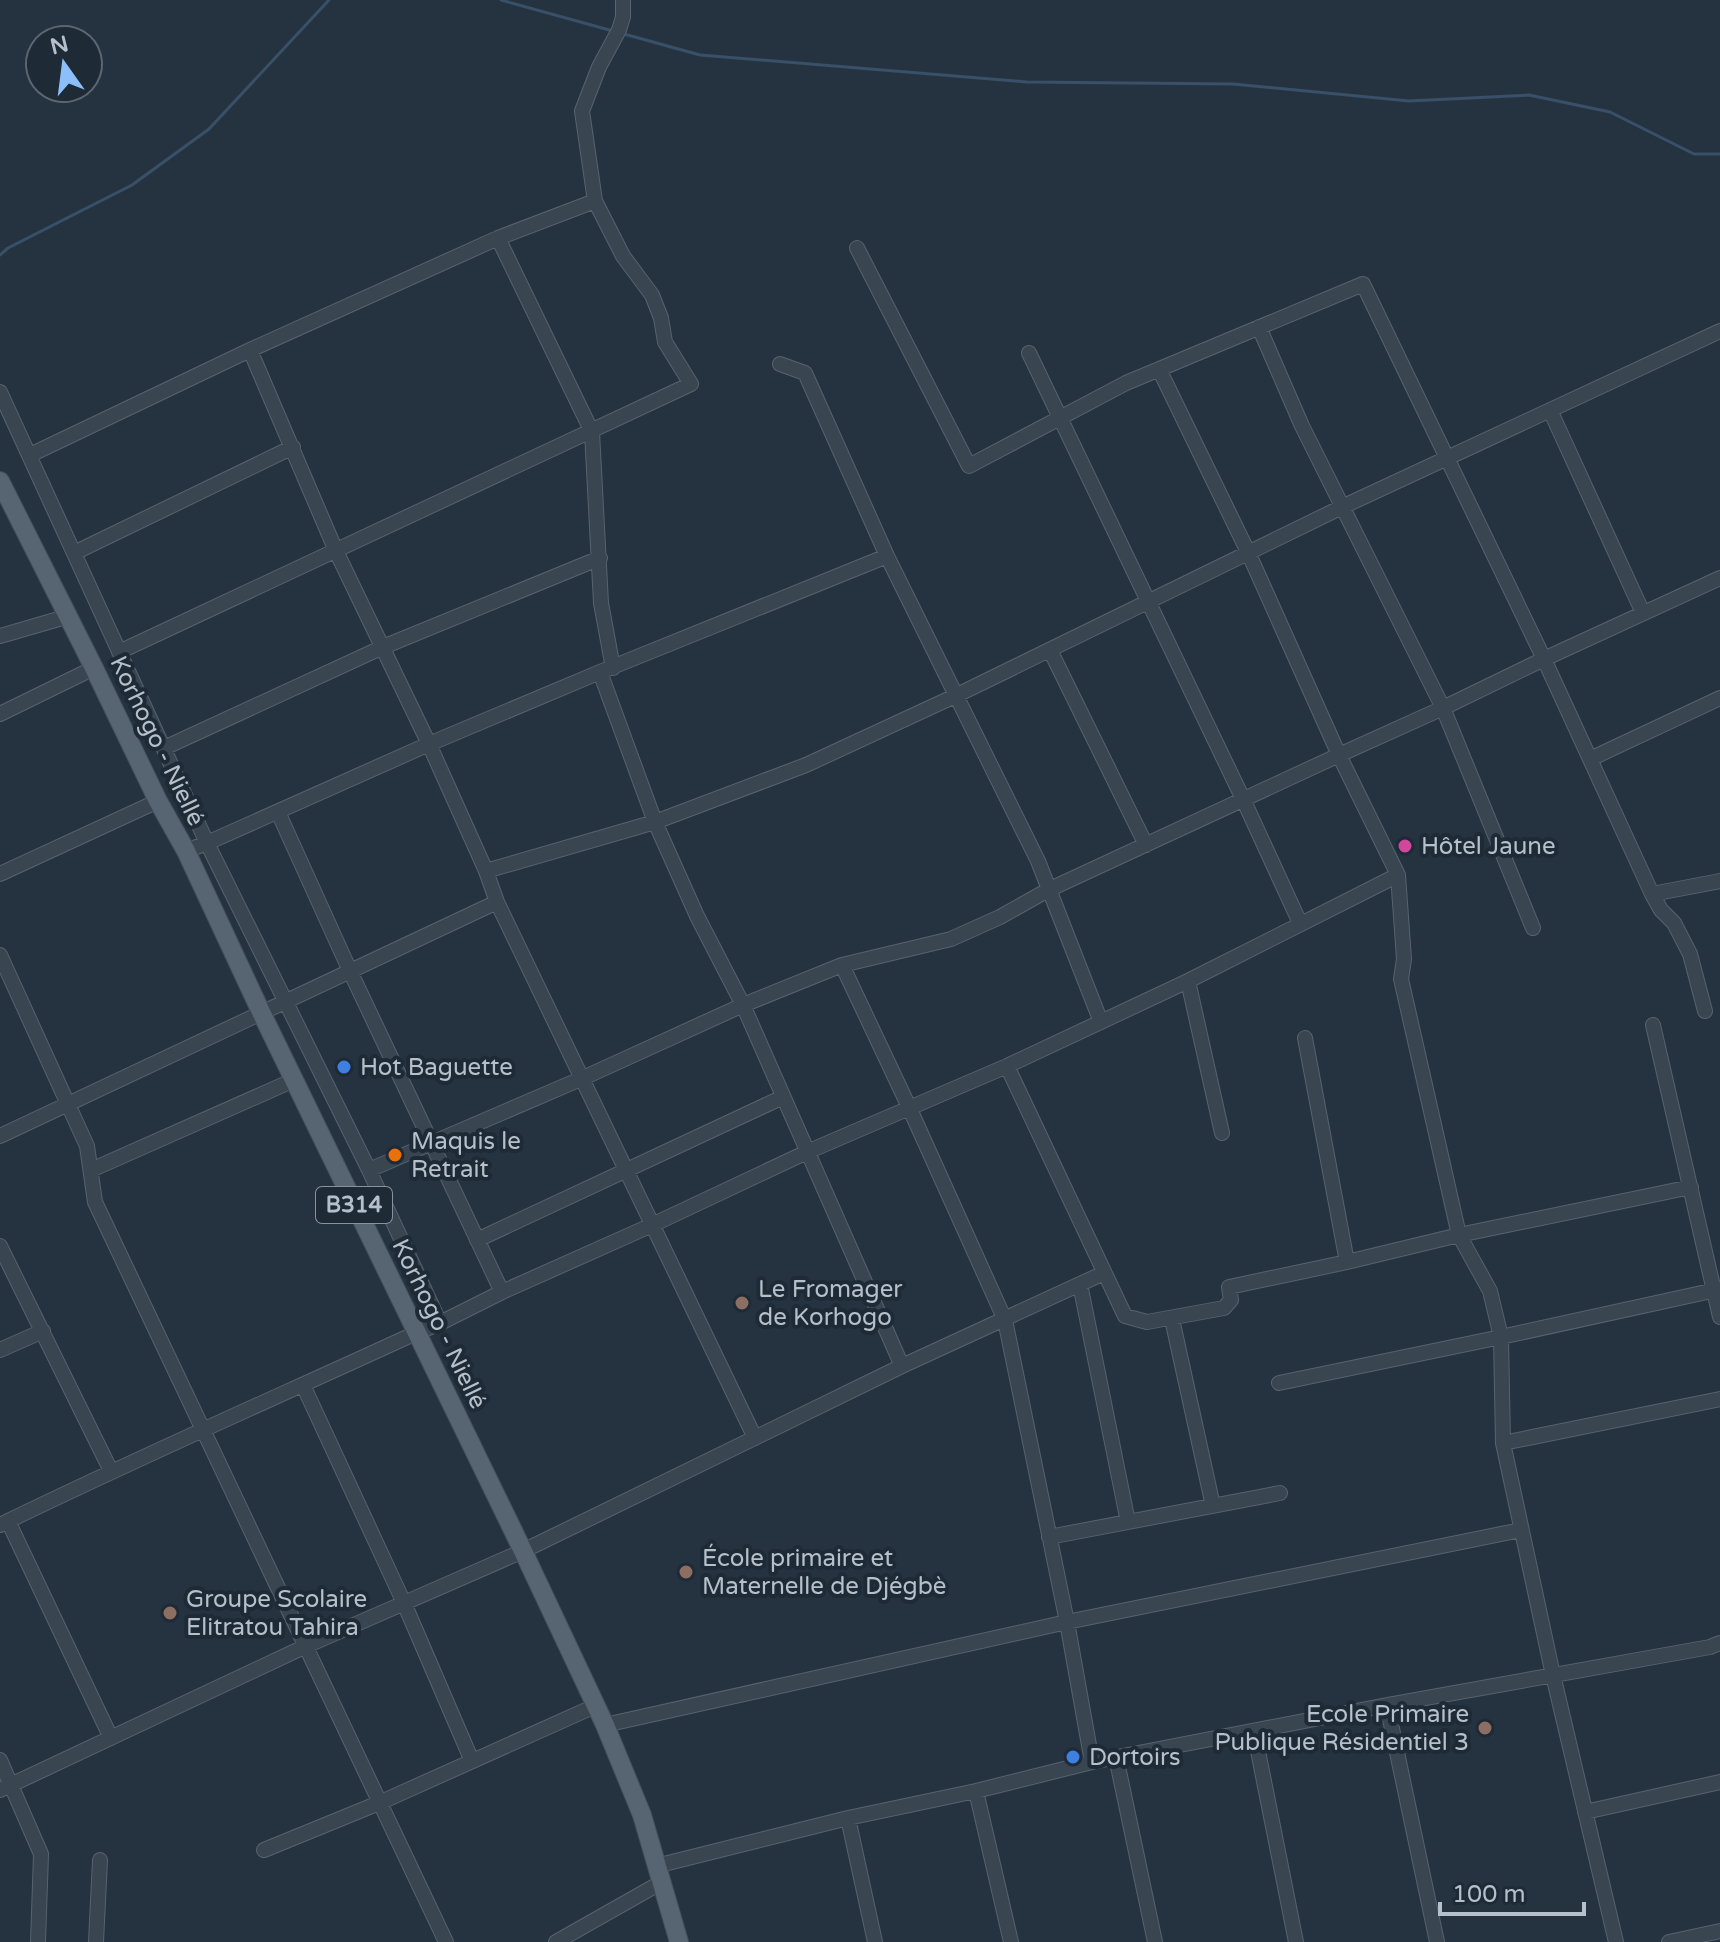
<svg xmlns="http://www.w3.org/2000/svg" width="1720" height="1942" font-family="'Varela Round',sans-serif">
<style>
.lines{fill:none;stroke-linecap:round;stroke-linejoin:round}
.stream{stroke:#395069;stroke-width:3}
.minor-casing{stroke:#57636e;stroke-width:16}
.major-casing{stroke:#434e5a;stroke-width:20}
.minor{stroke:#394551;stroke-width:14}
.major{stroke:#576471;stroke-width:18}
.hotel-dot{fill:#d1479c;stroke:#1e2a36;stroke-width:3}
.shop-dot{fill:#3f7fe0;stroke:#1e2a36;stroke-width:3}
.food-dot{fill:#e8710a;stroke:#1e2a36;stroke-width:3}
.education-dot{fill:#8d6e63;stroke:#1e2a36;stroke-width:3}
.labels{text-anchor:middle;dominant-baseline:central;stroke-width:8;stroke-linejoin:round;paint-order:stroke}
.shield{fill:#1e2a36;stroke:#88939e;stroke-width:2}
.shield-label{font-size:22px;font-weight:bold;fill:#b6c0cb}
.street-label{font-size:24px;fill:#b6c0cb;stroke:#1e2a36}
.poi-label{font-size:24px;fill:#b6c0cb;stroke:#1e2a36;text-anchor:start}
</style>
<rect width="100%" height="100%" fill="#253341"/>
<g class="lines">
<path class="stream" d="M501,0L613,31
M624,34L700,55L1027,82L1233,84L1409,101L1529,95L1610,112L1694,154H1720
M0,255L8,248L132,185L209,129L329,0"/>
<g class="minor-casing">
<path id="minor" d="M498,238L592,432L601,603L613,668
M857,248L969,466L1126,383L1363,284L1544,659L1652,894L1661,910L1674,923L1690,954L1705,1011
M1259,327L1302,426L1443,708L1533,928
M250,350L336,551L429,744L486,871L497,902L755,1438
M1029,353L1243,799L1300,923
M780,364L805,373L887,556L1038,861L1101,1022
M1159,369L1248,552L1339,755L1398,875L1404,959L1401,979L1459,1235L1490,1291L1501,1337L1503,1443L1553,1675L1616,1942
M0,392L207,843L369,1170L440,1323
M1550,410L1643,613
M30,455L250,350L498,238L595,201
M74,553L293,447
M0,636L69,616
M1050,650L1146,845
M119,652L691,384L665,342L661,318L652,295L623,256L595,201L582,111L599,67L619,30L623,17V0
M600,672L655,822L697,916L743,1005L902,1366
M0,714L94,668
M164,748L383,647L600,558
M1590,759L1720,698
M278,812L350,971L502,1292
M186,851L207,843L429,744L600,672L887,556
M486,871L655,822L806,765L955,696L1342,507L1720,331
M0,874L158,801
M1652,894L1720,881
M0,955L87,1146L95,1202L446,1942
M842,965L909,1107L1005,1320L1067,1622L1092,1762
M1188,981L1222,1133
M1653,1025L1720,1317
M1305,1038L1347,1262
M1007,1066L1125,1316L1147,1322L1224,1308L1231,1300L1229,1287L1347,1262L1459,1235L1691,1187
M0,1136L497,902
M91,1170L294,1080
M369,1170L583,1078L743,1005L842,965L951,939L1000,917L1048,890L1339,755L1443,708L1544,659L1720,578
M477,1240L783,1097
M0,1246L111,1471
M1080,1284L1128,1522
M1172,1319L1213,1506
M0,1350L43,1331
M1279,1383L1501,1337L1720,1289
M303,1385L404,1603L472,1761
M1503,1443L1720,1399
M8,1521L111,1738
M0,1525C137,1458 277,1397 416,1333L440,1323L502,1292L652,1225L807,1152L1007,1066L1188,981L1398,875
M1049,1537L1280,1493
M1387,1705L1437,1942
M605,1725L1067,1622L1521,1530
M1254,1731L1296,1942
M1116,1757L1155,1942
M0,1760L41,1854L38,1942
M0,1790L306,1646L523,1551L902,1366L1104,1273
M976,1791L1011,1942
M1585,1812L1720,1782
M848,1818L875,1942
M264,1850L379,1803L595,1706
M656,1866L848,1818L976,1791L1092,1762L1387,1705L1710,1647L1720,1643
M96,1942L100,1860
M556,1942L662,1882
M1669,1942L1720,1931"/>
</g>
<g class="major-casing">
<path id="major" d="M0,481L94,668L158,801L186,851L261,1012L523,1551L605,1725L642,1815L679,1942"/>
</g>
<use href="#minor" class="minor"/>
<use href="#major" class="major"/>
</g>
<circle class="hotel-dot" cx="1405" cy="846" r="8"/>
<g class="shop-dot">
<circle cx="344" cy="1067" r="8"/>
<circle cx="1073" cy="1757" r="8"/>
</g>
<circle class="food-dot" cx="395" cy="1155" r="8"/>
<g class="education-dot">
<circle cx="742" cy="1303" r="8"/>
<circle cx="686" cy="1572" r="8"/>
<circle cx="170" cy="1613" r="8"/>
<circle cx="1485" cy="1728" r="8"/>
</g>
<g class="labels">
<rect class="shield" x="316" y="1187" width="76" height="36" rx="6"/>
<g class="shield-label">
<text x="354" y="1205">B314</text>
</g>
<g class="street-label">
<text transform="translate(157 741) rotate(64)">Korhogo - Niellé</text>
<text transform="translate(439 1324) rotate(64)">Korhogo - Niellé</text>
</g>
<g class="poi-label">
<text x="1421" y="846">Hôtel Jaune</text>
<text x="360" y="1067">Hot Baguette</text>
<text x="411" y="1141">Maquis le<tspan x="411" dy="28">Retrait</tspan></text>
<text x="758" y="1289">Le Fromager<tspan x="758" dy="28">de Korhogo</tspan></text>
<text x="702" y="1558">École primaire et<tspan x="702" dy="28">Maternelle de Djégbè</tspan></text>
<text x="186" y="1599">Groupe Scolaire<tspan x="186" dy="28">Elitratou Tahira</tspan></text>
<text x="1469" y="1714" text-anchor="end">Ecole Primaire<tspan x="1469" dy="28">Publique Résidentiel 3</tspan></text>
<text x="1089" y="1757">Dortoirs</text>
</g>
</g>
<g transform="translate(64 64) rotate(346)"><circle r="38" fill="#1e2a36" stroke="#5b6672" stroke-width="2"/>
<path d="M0-6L14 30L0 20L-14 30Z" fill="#8cbffa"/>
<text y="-12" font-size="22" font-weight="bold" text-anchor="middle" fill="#b6c0cb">N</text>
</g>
<path d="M1440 1902v12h144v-12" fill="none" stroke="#b6c0cb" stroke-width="4"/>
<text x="1452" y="1902" font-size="24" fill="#b6c0cb" stroke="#1e2a36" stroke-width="6" paint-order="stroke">100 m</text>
</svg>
